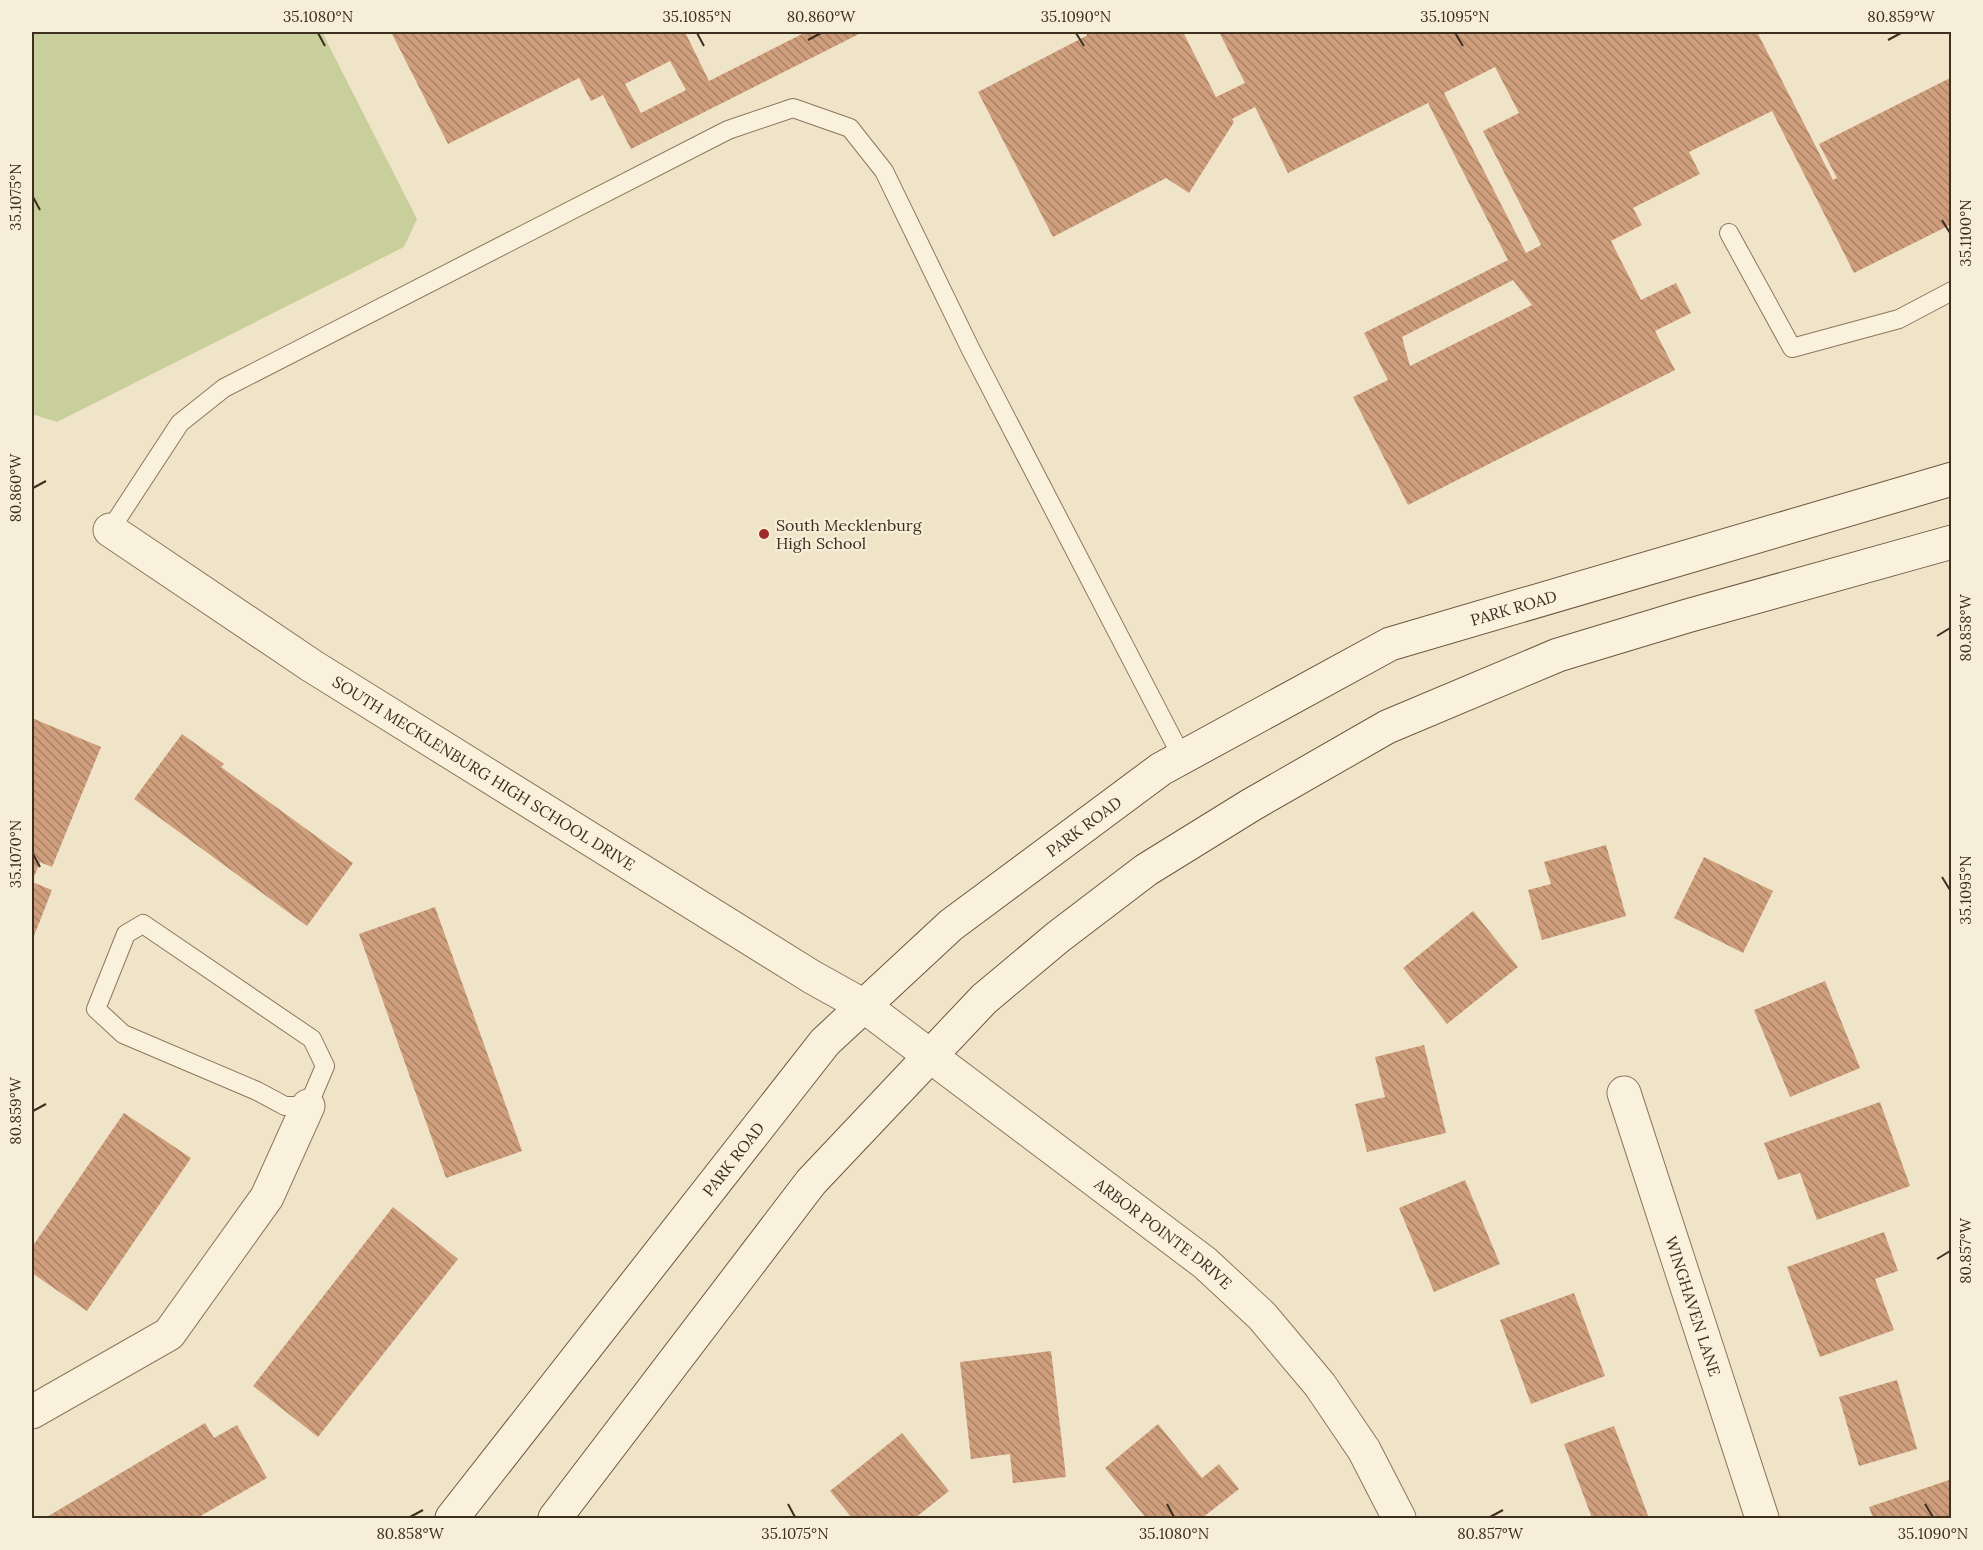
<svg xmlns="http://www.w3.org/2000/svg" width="1983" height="1550" font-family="Lora,serif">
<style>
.pitch{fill:#c9cf9b}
.building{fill:url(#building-back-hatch);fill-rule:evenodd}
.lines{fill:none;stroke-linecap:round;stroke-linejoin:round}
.lane-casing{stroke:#8d765c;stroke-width:20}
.street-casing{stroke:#8d765c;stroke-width:35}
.secondary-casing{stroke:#6f573f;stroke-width:35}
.lane{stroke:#faf1dc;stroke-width:18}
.street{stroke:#faf1dc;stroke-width:33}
.secondary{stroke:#faf1dc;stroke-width:33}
.ticks{fill:none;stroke:#3d2e20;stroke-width:2}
.poi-dot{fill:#9e2a2b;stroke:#f7eed8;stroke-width:2}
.labels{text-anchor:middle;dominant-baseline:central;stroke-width:4.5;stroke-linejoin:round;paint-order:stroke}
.poi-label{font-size:16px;fill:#3d2e20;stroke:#f7eed8;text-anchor:start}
.street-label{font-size:16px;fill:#3d2e20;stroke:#f7eed8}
.neatline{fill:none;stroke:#3d2e20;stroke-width:2}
.ticks-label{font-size:15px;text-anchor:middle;fill:#3d2e20}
</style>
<defs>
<pattern id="building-back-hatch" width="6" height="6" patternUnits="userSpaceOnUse" patternTransform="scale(1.5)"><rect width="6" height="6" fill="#cf9f7d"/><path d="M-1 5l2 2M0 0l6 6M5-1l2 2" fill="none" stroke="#a98266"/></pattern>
</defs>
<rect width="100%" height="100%" fill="#f0e4c8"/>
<path class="pitch" d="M32,32H322L417,219L404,247L57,422L32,414Z"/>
<path class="building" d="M391,32H685L709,81L806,32H863L631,149L603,95L591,101L579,78L448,144ZM670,61L686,90L641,113L625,84Z
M1088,32H1183L1216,97L1245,83L1219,32H1757L1833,180L1837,178L1819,144L1952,77V224L1854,273L1772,111L1689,152L1700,174L1633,208L1642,225L1611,241L1641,300L1676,283L1691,313L1655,331L1675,370L1408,505L1353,397L1388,380L1364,333L1508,260L1428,103L1288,173L1255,107L1232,119L1234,122L1189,193L1166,178L1053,237L978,92L1086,36ZM1495,67L1519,113L1483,131L1541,245L1526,253L1444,93ZM1513,280L1532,305L1410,366L1402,337Z
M32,718L101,747L52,867L40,862L32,882L52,890L32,941Z
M182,734L224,764L221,767L353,863L307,926L134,799Z
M1606,845L1626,916L1542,940L1528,890L1551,884L1544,862Z
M1704,857L1773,891L1743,953L1674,918Z
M435,907L522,1151L446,1178L359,934Z
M1473,911L1518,967L1447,1024L1403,968Z
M1825,981L1860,1068L1790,1097L1754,1010Z
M1424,1045L1446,1133L1367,1152L1355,1104L1385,1097L1375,1057Z
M1880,1102L1910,1186L1817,1220L1800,1173L1778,1180L1764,1143Z
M124,1113L191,1158L87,1311L32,1273V1247Z
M1465,1180L1500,1264L1434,1292L1399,1208Z
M393,1207L458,1259L318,1437L253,1386Z
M1884,1232L1898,1271L1875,1279L1894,1330L1820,1357L1787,1267Z
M1574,1293L1605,1376L1531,1404L1500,1320Z
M1051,1351L1066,1477L1013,1483L1010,1454L971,1459L960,1362Z
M1897,1380L1917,1449L1859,1466L1839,1397Z
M205,1423L214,1438L237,1425L267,1478L197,1518H45Z
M1158,1424L1202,1478L1219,1464L1239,1489L1202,1518H1146L1105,1468Z
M1614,1426L1649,1518H1592L1564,1444Z
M902,1433L949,1491L915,1518H852L830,1491Z
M1952,1479V1518H1873L1869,1507Z"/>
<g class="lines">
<g class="lane-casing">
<path id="lane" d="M1729,233L1792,348L1899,319L1952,291
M110,530L180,423L224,388L728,130L793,108L850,128L884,171L971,350L1182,757
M143,924L312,1039L325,1066L308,1106H285L257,1091L123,1034L96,1009L126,934Z"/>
</g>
<g class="street-casing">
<g id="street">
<path id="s1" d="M110,530L312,666L812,977L864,1006L1205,1263L1262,1316L1320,1385L1364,1450L1399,1518"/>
<path id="s2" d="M1624,1093L1762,1518"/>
<path d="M32,1412L169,1334L267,1197L308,1106"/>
</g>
</g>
<g class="secondary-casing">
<g id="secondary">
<path id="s3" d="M452,1518L825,1042L951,925L1161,769L1390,644L1952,479"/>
<path d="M555,1518L811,1182L984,999L1058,937L1146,870L1251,805L1387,727L1558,655L1687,616L1952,542"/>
</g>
</g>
<use href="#lane" class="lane"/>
<use href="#street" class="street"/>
<use href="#secondary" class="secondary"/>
</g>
<path class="ticks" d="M318,33L325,46M697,33L704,46M1076,33L1084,46M1455,33L1463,46M808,40L821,33M1888,40L1901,33M33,197L40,210M1942,220L1950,233M33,488L46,481M1937,636L1950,628M33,854L40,867M1942,877L1950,890M33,1111L46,1104M1937,1259L1950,1251M788,1504L795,1517M1167,1504L1174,1517M1925,1504L1933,1517M410,1517L423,1510M1490,1517L1503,1510"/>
<circle class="poi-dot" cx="764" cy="534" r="6"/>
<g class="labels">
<g class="poi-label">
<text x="776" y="525">South Mecklenburg<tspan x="776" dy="18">High School</tspan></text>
</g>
<g class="street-label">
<text stroke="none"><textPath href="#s3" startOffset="1428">PARK ROAD</textPath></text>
<text stroke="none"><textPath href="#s1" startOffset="446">SOUTH MECKLENBURG HIGH SCHOOL DRIVE</textPath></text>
<text stroke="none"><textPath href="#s3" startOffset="942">PARK ROAD</textPath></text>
<text stroke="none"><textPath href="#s3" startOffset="456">PARK ROAD</textPath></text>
<text stroke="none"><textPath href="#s1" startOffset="1268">ARBOR POINTE DRIVE</textPath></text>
<text stroke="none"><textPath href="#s2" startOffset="224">WINGHAVEN LANE</textPath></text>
</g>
</g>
<rect width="1983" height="1550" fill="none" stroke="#f7eed8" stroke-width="66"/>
<rect x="33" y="33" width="1917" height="1484" class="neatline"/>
<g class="ticks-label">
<text x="318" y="22">35.1080°N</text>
<text x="697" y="22">35.1085°N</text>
<text x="821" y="22">80.860°W</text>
<text x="1076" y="22">35.1090°N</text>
<text x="1455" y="22">35.1095°N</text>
<text x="1901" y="22">80.859°W</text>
<text transform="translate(16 197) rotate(-90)" y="5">35.1075°N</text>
<text transform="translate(1966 233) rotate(-90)" y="5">35.1100°N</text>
<text transform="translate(16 488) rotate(-90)" y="5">80.860°W</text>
<text transform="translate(1966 628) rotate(-90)" y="5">80.858°W</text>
<text transform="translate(16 854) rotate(-90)" y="5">35.1070°N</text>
<text transform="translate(1966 890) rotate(-90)" y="5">35.1095°N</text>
<text transform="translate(16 1111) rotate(-90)" y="5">80.859°W</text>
<text transform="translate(1966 1251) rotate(-90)" y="5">80.857°W</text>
<text x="410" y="1539">80.858°W</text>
<text x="795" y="1539">35.1075°N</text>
<text x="1174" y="1539">35.1080°N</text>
<text x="1490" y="1539">80.857°W</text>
<text x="1933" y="1539">35.1090°N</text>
</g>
</svg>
